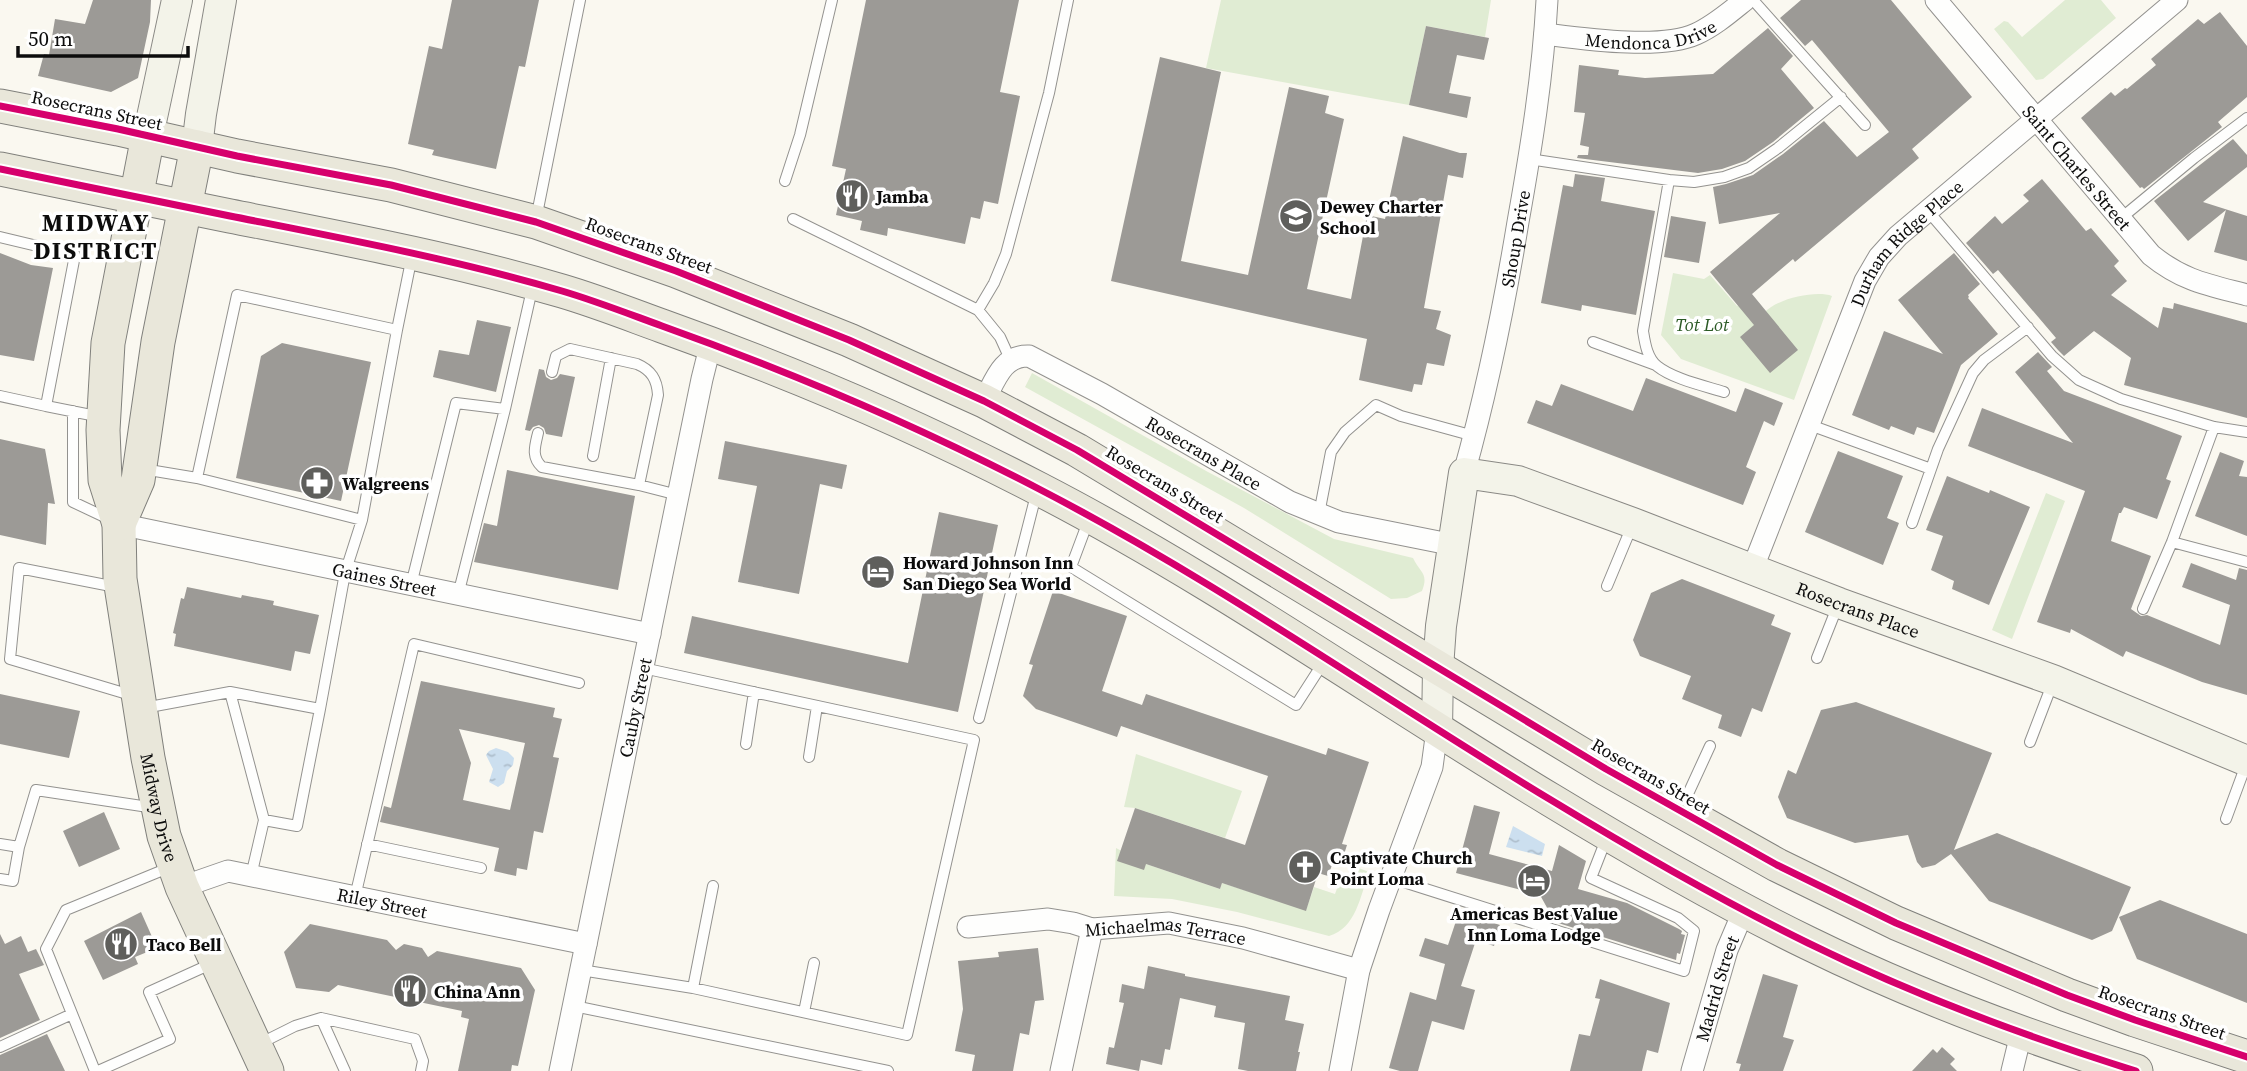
<svg xmlns="http://www.w3.org/2000/svg" width="2247" height="1071" font-family="'Source Serif 4',serif">
<style>
.green{fill:#e0ecd3}
.water{fill:url(#water-ripples)}
.building{fill:#9c9a96;fill-rule:evenodd}
.lines{fill:none;stroke-linecap:round;stroke-linejoin:round}
.lane-casing{stroke:#93928f;stroke-width:12}
.street-casing{stroke:#93928f;stroke-width:23}
.secondary-casing{stroke:#8a8985;stroke-width:32}
.primary-casing{stroke:#80807c;stroke-width:35}
.lane{stroke:#fefefd;stroke-width:10}
.street{stroke:#fefefd;stroke-width:21}
.secondary{stroke:#f3f3e9;stroke-width:30}
.primary{stroke:#e9e7da;stroke-width:33}
.cycleway-casing{stroke:#fff;stroke-width:11}
.cycleway{stroke:#d6006c;stroke-width:7}
.labels{text-anchor:middle;dominant-baseline:central;stroke-width:7;stroke-linejoin:round;paint-order:stroke}
.street-label{font-size:18px;fill:#0c0c0c;stroke:#fff}
.poi-label{font-size:18px;font-weight:bold;fill:#0c0c0c;stroke:#fff;text-anchor:start}
.park-label{font-size:18px;font-style:italic;fill:#2b5a25;stroke:#fff}
.district-label{font-size:24px;font-weight:bold;letter-spacing:2px;fill:#0c0c0c;stroke:#fff}
</style>
<defs>
<pattern id="water-ripples" width="26" height="14" patternUnits="userSpaceOnUse" patternTransform="scale(1.75)"><rect width="26" height="14" fill="#ccdfef"/><path d="M2 4q2-2 4 0t4 0M15 11q2-2 4 0t4 0" fill="none" stroke="#aebecc"/></pattern>
</defs>
<rect width="100%" height="100%" fill="#faf8f0"/>
<path class="green" d="M1221,0H1491L1485,37L1426,26L1409,105L1206,68Z
M2065,0H2101L2116,18L2043,79L2036,80L1994,29L2004,21L2008,22L2022,37Z
M1673,273L1704,279L1710,275L1737,306L1743,304L1764,313C1776,299 1815,290 1832,296L1794,400L1681,359L1661,335Z
M1032,373L1208,472L1334,539L1413,558C1420,573 1429,573 1422,591L1407,598L1391,599L1244,508L1025,387Z
M2046,493L2065,501L2012,639L1992,630Z
M1136,754L1242,791L1225,838L1135,808L1124,807Z
M1116,848L1146,864L1220,889L1222,883L1306,910L1314,887L1335,894L1339,883L1350,886L1356,867L1369,872C1360,897 1356,928 1329,936L1237,912L1172,899L1114,896Z"/>
<path class="water" d="M496,748L508,752L514,758L513,765L507,771L504,783L498,787L489,782L493,769L486,755L489,751Z
M1513,826L1545,844L1542,856L1506,847Z"/>
<path class="building" d="M93,0H151L150,22L138,78L111,92L38,76L44,54L49,55L55,19L85,24Z
M452,0H539L525,67L519,66L496,169L432,155L434,150L408,144L429,46L442,49Z
M866,0H1019L1000,92L1020,96L998,204L984,201L980,219L971,217L965,244L888,228L887,236L860,230L862,221L836,215L846,169L832,166Z
M1801,0H1891L1972,97L1912,149L1919,158L1795,262L1793,259L1752,294L1798,350L1770,373L1740,337L1754,325L1710,272L1780,213L1719,224L1713,187L1726,184L1753,175L1783,154L1824,121L1857,157L1889,132L1812,40L1805,46L1780,18Z
M2220,12L2247,46V97L2218,122L2222,127L2144,189L2142,187L2140,188L2081,118L2111,92L2115,96L2125,88L2127,89L2156,65L2151,59L2198,19L2204,24Z
M1426,26L1489,38L1484,60L1457,55L1449,93L1471,97L1467,118L1409,105Z
M1768,28L1793,56L1781,69L1814,108L1773,142L1745,161L1722,169L1698,173L1577,158L1578,155H1588L1589,147L1580,145L1585,113L1574,112L1579,65L1619,70L1618,75L1645,78L1713,74Z
M1160,57L1221,72L1181,261L1248,275L1289,87L1329,96L1325,113L1344,119L1307,289L1351,299L1367,215L1385,219L1403,136L1460,153H1467L1463,178L1448,175L1424,308L1441,311L1436,329L1451,335L1444,366L1427,363L1422,385L1414,384L1412,392L1359,380L1367,339L1111,281Z
M2233,139L2247,155V167L2203,202L2247,216V261L2214,252L2226,210L2188,241L2154,201Z
M1575,174L1605,178L1601,201L1655,211L1636,315L1582,305L1581,311L1541,303L1563,185L1573,187Z
M2042,179L2086,231L2091,228L2119,261L2114,266L2127,281L2111,295L2158,328L2163,307L2173,309L2174,303L2247,323V418L2124,385L2131,358L2094,331L2064,356L2058,350L2051,342L2056,338L1998,270L1993,274L1966,243L1995,216L2002,224L2029,201L2023,195Z
M1671,216L1706,222L1699,263L1664,257Z
M0,253L31,265L53,268L34,361L0,355Z
M1954,253L1980,284L1968,295L1969,297L1968,298L1998,334L1961,365L1934,433L1917,427L1914,435L1891,426L1889,430L1852,415L1884,331L1943,354L1898,300Z
M477,320L511,327L496,392L433,377L439,350L469,355Z
M282,343L371,362L341,501L236,478L261,356Z
M2038,352L2052,367L2047,371L2064,391L2182,436L2166,479L2171,481L2157,519L2124,507L2121,513H2119L2111,541L2151,556L2131,609L2141,616L2147,615L2220,645L2230,605L2182,587L2191,563L2236,580L2239,568L2247,570V695L2202,682L2126,651L2123,657L2071,629L2070,633L2037,622L2085,491L1968,446L1982,408L2073,443L2015,372Z
M539,369L544,370L546,377L551,380L557,378L560,374L575,377L562,437L546,434L544,428L539,425L533,427L530,431L525,430Z
M1646,378L1736,412L1745,388L1783,403L1774,426L1764,421L1746,467L1756,472L1743,505L1527,423L1536,400L1552,406L1561,384L1633,411Z
M0,439L45,449L55,504L48,503L46,545L0,535Z
M725,441L847,465L842,489L820,484L799,594L738,582L757,486L718,479Z
M1838,451L1903,476L1887,518L1899,523L1883,565L1805,532Z
M2220,452L2244,461L2239,476L2247,477V536L2195,516Z
M507,470L635,496L618,590L474,562L484,523L497,526Z
M1947,476L1989,493L1990,490L2030,507L1989,605L1952,589L1954,581L1931,570L1943,536L1926,530Z
M939,512L998,525L958,712L684,653L692,616L908,663Z
M1682,579L1775,615L1771,625L1791,633L1762,712L1752,708L1741,737L1718,728L1722,715L1682,699L1691,676L1640,656L1633,640L1651,593Z
M187,587L241,598L242,595L274,601L273,605L319,615L310,654L295,651L291,671L174,646L176,634L173,633L181,598L184,599Z
M1053,591L1127,616L1102,691L1142,705L1146,694L1326,755L1328,748L1369,762L1342,844L1347,845L1340,867L1332,865L1328,876L1318,873L1306,911L1222,883L1220,889L1146,864L1144,870L1117,861L1135,808L1245,845L1268,776L1121,726L1117,737L1036,709L1023,696L1033,665L1029,664Z
M421,681L555,708L553,717L562,719L553,757L559,758L543,833L534,831L527,870L517,868L516,876L494,871L499,848L380,822L384,806L391,808ZM459,729L525,743L510,810L463,800L471,763Z
M0,694L80,711L69,758L0,744Z
M1856,702L1992,753L1954,850L1997,833L2131,887L2112,931L2092,940L1989,901L1951,854L1935,865L1922,868L1917,862L1908,835L1855,843L1787,818L1778,797L1788,770L1796,774L1821,710Z
M1474,805L1500,812L1489,854L1552,871L1559,845L1586,861L1578,889L1627,903L1679,929L1682,931L1681,934L1685,935L1680,954L1677,953L1676,960L1555,922L1540,895L1456,873Z
M104,812L120,849L79,867L63,831Z
M2160,900L2247,934V1003L2137,959L2119,917Z
M141,912L157,948L135,957L138,964L103,980L84,941Z
M1459,912L1500,925L1494,946L1476,940L1461,986L1475,990L1464,1030L1432,1021L1418,1071H1400L1389,1068L1410,992L1436,1000L1445,964L1419,956L1425,938L1448,945Z
M310,924L387,940L396,950L404,944L422,948L428,957L437,951L521,968L535,990L518,1066L512,1065L511,1071H458L469,1019L461,1017L462,1011L338,985L329,992L296,988L284,952Z
M0,934L5,944L21,936L28,952L36,949L44,965L19,974L40,1020L0,1038Z
M1038,948L1044,1000L1035,1001L1029,1035L1020,1033L1013,1071H972L975,1055L955,1051L963,1009L958,961L999,957L998,952Z
M1148,966L1185,974V976L1290,996L1285,1020L1304,1024L1298,1052H1300L1296,1071H1248L1238,1069L1245,1023L1214,1017L1216,1006L1180,998L1170,1050L1165,1049L1162,1065L1141,1060L1139,1071L1106,1064L1109,1047L1114,1048L1124,1003L1119,1002L1122,984L1144,989Z
M1763,974L1798,985L1783,1037L1794,1040L1783,1071H1739L1741,1064L1736,1063Z
M1600,979L1670,1003L1658,1053L1647,1050L1642,1071H1570L1579,1034L1590,1036L1600,999L1595,998Z
M47,1034L65,1071H0V1055Z
M1942,1047L1955,1059L1950,1064L1957,1071H1912L1933,1049L1937,1053Z"/>
<g class="lines">
<g class="lane-casing">
<path id="lane" d="M1753,0L1865,125
M1529,159L1669,180L1694,182L1724,177L1749,168L1778,148L1841,97
M1669,180L1643,331C1645,343 1647,358 1657,366C1673,379 1705,386 1724,392
M785,181L800,135L832,0
M1928,211L2052,356L2079,380L2121,399L2214,427L2247,432
M536,219L580,0
M793,219L978,310L1000,337L1010,359
M2120,219L2194,158L2247,118
M0,237L75,255L46,406L101,417
M978,310L994,283L1006,254L1049,93L1068,0
M1593,342L1656,365
M552,372L556,356L570,349L637,364C651,370 657,379 658,395L639,485
M0,396L46,406
M505,409L533,285
M73,411V502L109,519
M1810,425L1931,469
M538,433C535,446 531,457 542,467L639,485L678,495
M593,456L611,358
M143,469L197,478L237,295L397,330L412,256
M197,478L362,520
M1319,514L1331,452L1345,432L1376,405L1401,416L1474,436
M1089,519L1071,567L1296,705L1323,663
M1912,523L1938,449L1973,373L1984,360L2028,327
M2172,542L2247,562
M411,585L456,403L505,409L458,595
M1607,586L1632,526
M116,587L19,568L10,659L134,696
M2143,609L2172,542L2214,427
M1817,658L1838,605
M230,692L320,709L297,826L264,820
M144,708L230,692L264,820L251,876
M320,709L345,573L362,520L397,330
M979,718L1037,491
M2030,742L2053,682
M746,744L754,692
M809,757L817,706
M1682,807L1710,746
M2226,819L2247,762
M0,844L19,847
M367,844L481,868
M1391,878L1684,971L1694,931L1678,918L1591,878L1607,837
M0,879L13,881L19,847L36,790L155,808
M355,897L414,644L579,683
M581,970L693,988L907,1035L974,740L643,668
M693,988L713,886
M574,1006L888,1071
M804,1012L814,963
M321,1018L345,1071
M259,1044L295,1026L321,1018L415,1039L423,1061L421,1071
M0,1047L72,1014
M95,1071L46,949L66,910L173,866
M98,1071L170,1039L149,992L213,963"/>
</g>
<g class="street-casing">
<g id="street">
<path id="s1" d="M1936,0L2151,255C2183,281 2209,285 2247,295"/>
<path id="s2" d="M1545,34C1585,39 1661,50 1696,34C1714,26 1730,12 1745,0"/>
<path id="s3" d="M984,401C995,381 1002,355 1029,356L1102,394L1290,502L1339,522L1454,545"/>
<path id="s4" d="M1464,473C1487,391 1504,307 1518,222C1531,149 1543,75 1547,0"/>
<path id="s5" d="M119,524L650,634"/>
<path id="s6" d="M1752,570L1865,281L1879,257L1898,236L2177,0"/>
<path id="s7" d="M182,887L228,871L586,944"/>
<path id="s8" d="M968,927L1048,919L1073,923L1092,929L1169,923L1243,938L1359,970"/>
<path id="s9" d="M560,1071L702,379L711,343"/>
<path d="M1061,1071L1092,929"/>
<path d="M1340,1071L1359,970L1379,910L1432,767L1437,730"/>
<path id="s10" d="M1692,1071L1727,950L1744,910"/>
<path d="M2012,1071L2021,1034"/>
</g>
</g>
<g class="secondary-casing">
<g id="secondary">
<path d="M148,136L177,0"/>
<path d="M197,147L201,114L221,0"/>
<path id="s11" d="M1437,730L1438,668L1441,626L1464,473L1518,481L1633,523L1839,603L2053,680L2247,761"/>
</g>
</g>
<g class="primary-casing">
<g id="primary">
<path d="M0,106L118,129L237,156L391,185L536,222L676,271L849,340L984,401L1077,450L1606,769L1777,865L1896,923L2067,995L2135,1020L2247,1057"/>
<path id="s12" d="M148,136L108,343L103,430L105,480L119,524L120,579L148,758L164,836L182,887L267,1071"/>
<path d="M0,169C77,184 153,201 230,216C341,238 453,259 562,291C596,301 629,314 662,326C791,372 918,426 1039,489C1217,581 1380,697 1551,800C1635,851 1720,900 1808,943C1914,995 2024,1036 2136,1071"/>
<path d="M119,524L138,480L158,342L197,147"/>
</g>
</g>
<use href="#lane" class="lane"/>
<use href="#street" class="street"/>
<use href="#secondary" class="secondary"/>
<use href="#primary" class="primary"/>
<g class="cycleway-casing">
<path id="cycleway" d="M0,106L118,129L237,156L391,185L536,222L676,271L849,340L984,401L1077,450L1606,769L1777,865L1896,923L2067,995L2135,1020L2247,1057
M0,169C77,184 153,201 230,216C341,238 453,259 562,291C596,301 629,314 662,326C791,372 918,426 1039,489C1217,581 1380,697 1551,800C1635,851 1720,900 1808,943C1914,995 2024,1036 2136,1071"/>
</g>
<use href="#cycleway" class="cycleway"/>
</g>
<defs>
<g id="restaurant-disc" transform="scale(1.75)"><circle r="9.5" fill="#5f5f5c" stroke="#fff"/><path d="M-5-6h1v4h1v-4h1v4h1v-4h1v5L-1.5 .5V6h-2V.5L-5-1ZM5-6V6H3V1.5H1.5Q1.5-4 5-6Z" fill="#fff"/></g>
<g id="school-disc" transform="scale(1.75)"><circle r="9.5" fill="#5f5f5c" stroke="#fff"/><path d="M0-5L7-2L0 1L-7-2ZM-4 1L0 2.5L4 1V4Q0 6-4 4Z" fill="#fff"/></g>
<g id="pharmacy-disc" transform="scale(1.75)"><circle r="9.5" fill="#5f5f5c" stroke="#fff"/><path d="M-2-6h4v4h4v4h-4v4h-4v-4h-4v-4h4Z" fill="#fff"/></g>
<g id="hotel-disc" transform="scale(1.75)"><circle r="9.5" fill="#5f5f5c" stroke="#fff"/><path d="M-6-4.5h1.5V1H6V5H4.5V3h-9V5H-6ZM-4 0a1.8 1.8 0 1 1 3.6 0ZM.5 0V-2.5h3Q6-2.5 6 0Z" fill="#fff"/></g>
<g id="church-disc" transform="scale(1.75)"><circle r="9.5" fill="#5f5f5c" stroke="#fff"/><path d="M-1.2-6h2.4v3.5h3.3v2.4h-3.3V6h-2.4V-.1h-3.3v-2.4h3.3Z" fill="#fff"/></g>
</defs>
<g fill-rule="evenodd">
<use href="#restaurant-disc" x="852" y="196"/>
<use href="#school-disc" x="1296" y="216"/>
<use href="#pharmacy-disc" x="317" y="483"/>
<use href="#hotel-disc" x="878" y="572"/>
<use href="#church-disc" x="1305" y="867"/>
<use href="#hotel-disc" x="1534" y="881"/>
<use href="#restaurant-disc" x="121" y="944"/>
<use href="#restaurant-disc" x="410" y="991"/>
</g>
<g class="labels">
<g class="street-label">
<text stroke="none"><textPath href="#s2" startOffset="107">Mendonca Drive</textPath></text>
<text transform="translate(97 110) rotate(12)">Rosecrans Street</text>
<text stroke="none"><textPath href="#s1" startOffset="219">Saint Charles Street</textPath></text>
<text stroke="none"><textPath href="#s4" startOffset="240">Shoup Drive</textPath></text>
<text transform="translate(649 245) rotate(20)">Rosecrans Street</text>
<text stroke="none"><textPath href="#s6" startOffset="366">Durham Ridge Place</textPath></text>
<text stroke="none"><textPath href="#s3" startOffset="268">Rosecrans Place</textPath></text>
<text transform="translate(1165 484) rotate(31)">Rosecrans Street</text>
<text stroke="none"><textPath href="#s5" startOffset="271">Gaines Street</textPath></text>
<text stroke="none"><textPath href="#s11" startOffset="677">Rosecrans Place</textPath></text>
<text stroke="none"><textPath href="#s9" startOffset="371">Cauby Street</textPath></text>
<text transform="translate(1651 776) rotate(30)">Rosecrans Street</text>
<text stroke="none"><textPath href="#s12" startOffset="681">Midway Drive</textPath></text>
<text stroke="none"><textPath href="#s7" startOffset="206">Riley Street</textPath></text>
<text stroke="none"><textPath href="#s8" startOffset="200">Michaelmas Terrace</textPath></text>
<text stroke="none"><textPath href="#s10" startOffset="86">Madrid Street</textPath></text>
<text transform="translate(2162 1012) rotate(19)">Rosecrans Street</text>
</g>
<g class="poi-label">
<text x="876" y="196">Jamba</text>
<text x="1320" y="206">Dewey Charter<tspan x="1320" dy="21">School</tspan></text>
<text x="342" y="483">Walgreens</text>
<text x="903" y="562">Howard Johnson Inn<tspan x="903" dy="21">San Diego Sea World</tspan></text>
<text x="1330" y="857">Captivate Church<tspan x="1330" dy="21">Point Loma</tspan></text>
<text x="1534" y="913" text-anchor="middle">Americas Best Value<tspan x="1534" dy="21">Inn Loma Lodge</tspan></text>
<text x="146" y="944">Taco Bell</text>
<text x="434" y="991">China Ann</text>
</g>
<g class="park-label">
<text x="1702" y="324">Tot Lot</text>
</g>
<g class="district-label">
<text x="96" y="222">MIDWAY<tspan x="96" dy="28">DISTRICT</tspan></text>
</g>
</g>
<path d="M18 46v10h170v-10" fill="none" stroke="#0c0c0c" stroke-width="3.5"/>
<text x="28" y="46" font-size="21" fill="#0c0c0c" stroke="#ffffff" stroke-width="5" paint-order="stroke">50 m</text>
</svg>
